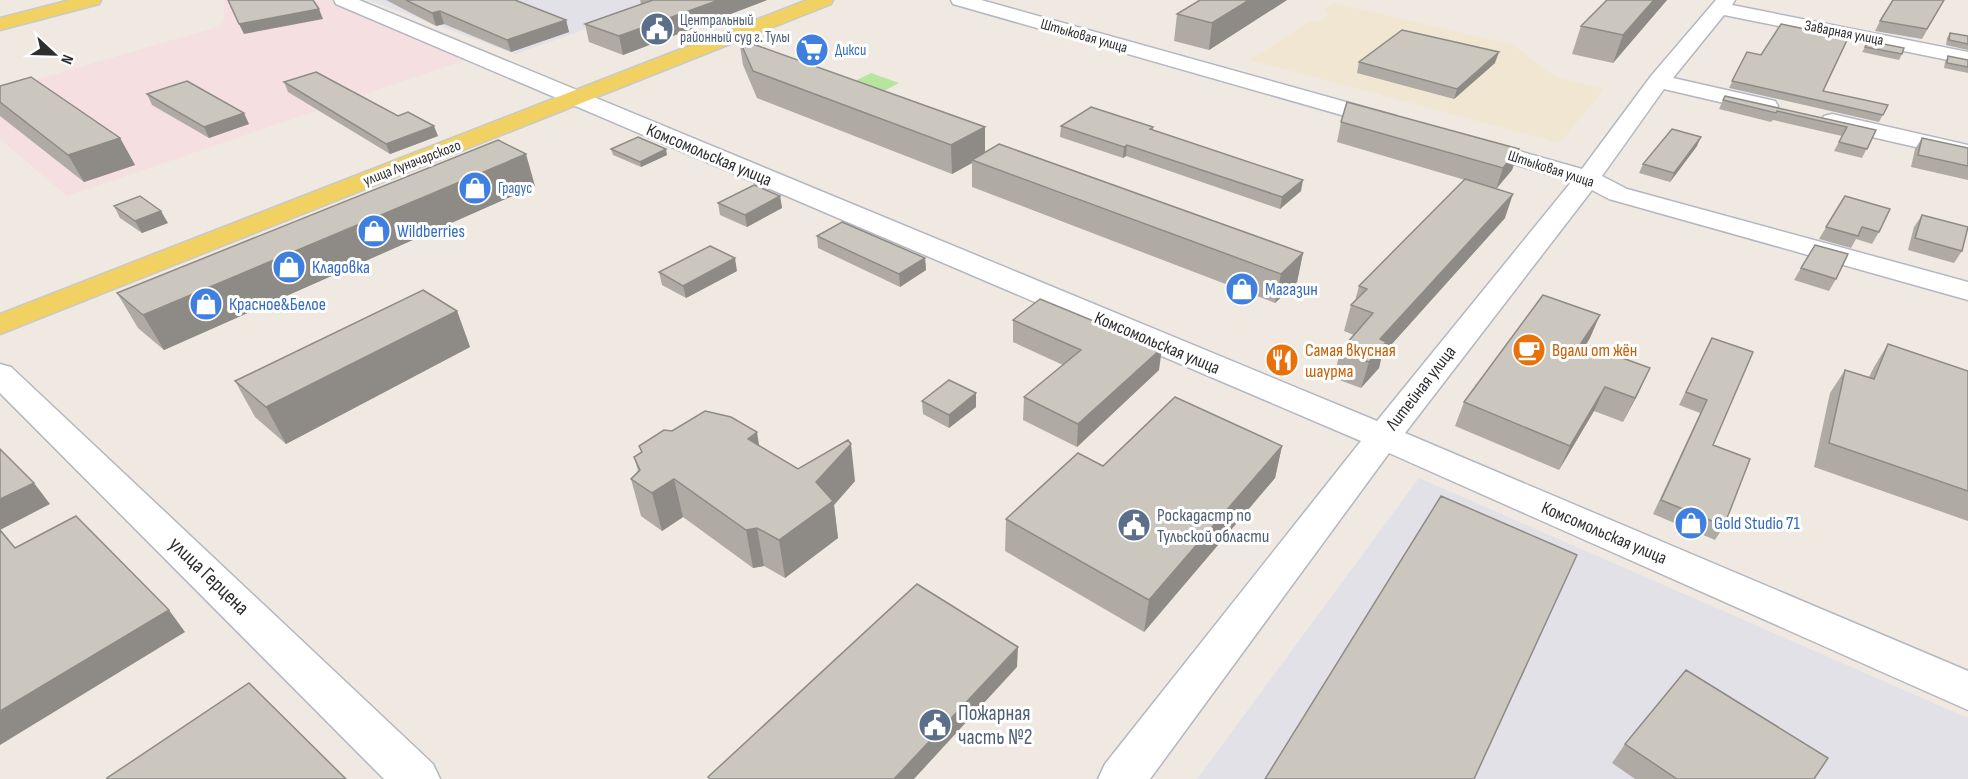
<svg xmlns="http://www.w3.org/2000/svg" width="1968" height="779" font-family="'Sofia Sans Condensed',sans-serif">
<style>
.industrial{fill:#e3e1e8}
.education{fill:#f0e6d1}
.medical{fill:#f5dfe0}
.green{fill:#b6e59e}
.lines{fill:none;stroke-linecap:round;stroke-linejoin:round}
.minor-casing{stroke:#b4b7c1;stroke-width:3}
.major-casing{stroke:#c9c9c9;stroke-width:3}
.minor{fill:#fff;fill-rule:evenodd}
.major{fill:#f2d163;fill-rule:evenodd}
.wall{fill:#afaba4}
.shaded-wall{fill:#8e8b86}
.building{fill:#cbc7bf;stroke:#8e8b86;stroke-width:1.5}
.labels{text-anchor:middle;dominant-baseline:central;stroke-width:6;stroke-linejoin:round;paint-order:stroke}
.far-service-label{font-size:15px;fill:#4e5e75;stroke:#fff;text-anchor:start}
.far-street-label{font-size:15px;fill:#2e2e2e;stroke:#fff}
.far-shop-label{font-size:15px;fill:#366cbe;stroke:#fff;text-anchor:start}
.street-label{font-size:18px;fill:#2e2e2e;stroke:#fff}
.shop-label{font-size:18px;fill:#366cbe;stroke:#fff;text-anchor:start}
.food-label{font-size:18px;fill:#c56008;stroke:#fff;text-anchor:start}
.service-label{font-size:18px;fill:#4e5e75;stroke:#fff;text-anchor:start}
.near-street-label{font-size:21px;fill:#2e2e2e;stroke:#fff}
.near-service-label{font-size:21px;fill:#4e5e75;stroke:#fff;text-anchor:start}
</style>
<rect width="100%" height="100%" fill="#efe9e1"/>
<path class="industrial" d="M368,0H667L516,54Z
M1419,478L1968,718V779H1197Z"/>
<path class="education" d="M1334,3L1513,45L1556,77L1604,89L1560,143L1250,60L1309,22H1317L1328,15L1324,10Z"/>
<path class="medical" d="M224,0H328L465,60L67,196L0,139V90L218,27L224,19Z"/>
<path class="green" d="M871,73L899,83L876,95L847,85Z"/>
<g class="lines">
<g class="minor-casing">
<path id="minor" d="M334,0H359L1377,421L1572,181L1465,150L1461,145L1465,140L1473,138L1582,169L1651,76L1716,0H1735L1732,5L1968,52V64L1724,15L1673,78L1775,101L1778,106L1775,111L1767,113L1664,89L1602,176L1627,189L1968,282V300L1609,199L1592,190L1405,433L1968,671V710L1389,453L1150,779H1098L1105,764L1361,441L336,4Z
M951,0H981L1396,116L1399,121L1396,126L1388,128L1380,126L953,4Z
M1832,114L1968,145V159L1824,126L1821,121L1824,116Z
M0,364L11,367L433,764L440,779H384L0,393Z"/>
</g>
<g class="major-casing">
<path id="major" d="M70,0H101L99,4L0,30V18Z
M807,0H833L831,4L0,334V314Z"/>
</g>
<use href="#minor" class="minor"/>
<use href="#major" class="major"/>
</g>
<path class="wall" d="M386,0H487L566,20L569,32L511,52L444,24L436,26Z
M640,0H767L623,55L589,42L585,24L641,4Z
M1200,0H1287L1209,50L1174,41L1177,14Z
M1607,0H1667L1613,63L1572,54L1581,26Z
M1944,0L1922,39L1875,31L1880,21Z
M1950,33L1968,36V50L1946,45L1947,38Z
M739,39L985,152L1303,253L1297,282L1275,303L972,187V163L952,174L757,98L743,65Z
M1869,41L1902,54L1899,60L1862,52Z
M1747,52L1823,91L1888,105L1879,122L1729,88Z
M1948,56L1968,60V73L1944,68L1945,62Z
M1359,62L1495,63L1454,99L1357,73Z
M284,82L398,116L438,136L390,154L288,92Z
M0,86L120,138L135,165L84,182L0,116Z
M147,94L249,124L209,138L152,105Z
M1725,96L1876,130L1862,158L1834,151L1842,136L1773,120L1771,122L1719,109Z
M1341,122L1519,149L1512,170L1496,189L1505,218L1382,355L1379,368L1361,388L1334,378L1340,351L1354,335L1344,331L1351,305L1355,301L1359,286L1465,180L1337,142Z
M1061,126L1153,127V131L1301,191L1280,209L1126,156L1123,158L1060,137Z
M1922,138L1968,148V180L1911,167L1915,149Z
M1697,146L1670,182L1639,173L1643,164Z
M611,149L667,155L641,167L613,155Z
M535,186L164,350L138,328L117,293Z
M780,196L782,208L747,227L720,215L718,203Z
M1845,196L1879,232L1872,244L1856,239L1851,248L1819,239Z
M114,206L168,223L142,233L120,218Z
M1922,215L1962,251L1954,263L1908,250L1914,227Z
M817,236L925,258L926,270L900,287L818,248Z
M1801,268L1836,279L1829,291L1794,280Z
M737,271L686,298L662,285L659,272Z
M457,311L470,347L286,444L255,417L235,381Z
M1013,320L1108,327L1159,370L1077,447L1023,420L1024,397L1063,365L1013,342Z
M1590,338L1586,345L1639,392L1623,422L1594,411L1559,470L1455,426L1464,402Z
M1712,338L1713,445L1724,526L1715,540L1653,514L1700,413L1679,405Z
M1888,344L1968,371V521L1814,467L1830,393L1845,370L1869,377L1874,367Z
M976,393V407L949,428L923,414L922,401Z
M639,446H759L798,469L855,481L834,505L838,538L785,578L764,566L753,568L683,517L662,531L641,516L631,479L638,471L634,457L641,452Z
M1282,446L1275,478L1144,632L1005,551L1006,519L1103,466Z
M1625,744L1814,779H1635L1612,763Z"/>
<path class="shaded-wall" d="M719,0H767L623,55L619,36Z
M1249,0H1287L1209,50L1212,23Z
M1654,0H1667L1613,63L1623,35Z
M319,9L323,19L244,34L239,24Z
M440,11L444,24L436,26L432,13Z
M566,20L569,32L511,52L507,40Z
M1499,52L1495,63L1454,99L1457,89Z
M244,113L249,124L209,138L204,127Z
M434,126L438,136L390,154L386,144Z
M985,127V155L972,160V163L952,174L951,145Z
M1701,137L1697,146L1670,182L1674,173Z
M120,138L135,165L84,182L68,155Z
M1127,145L1126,156L1123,158L1124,147Z
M666,149L667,155L641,167L640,162Z
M1519,149L1512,170L1496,189L1503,168Z
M526,154L535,186L164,350L143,315Z
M1303,180L1301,191L1280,209L1282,197Z
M1513,194L1505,218L1382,355L1379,368L1361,388L1369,362L1380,339Z
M780,196L782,208L747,227L745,215Z
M161,211L168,223L142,233L135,221Z
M1303,253L1297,282L1275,303L1281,274Z
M735,258L737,271L686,298L683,286Z
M925,258L926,270L900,287L899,274Z
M457,311L470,347L286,444L266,407Z
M1600,315L1590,338L1571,367L1581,343Z
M1162,348L1159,370L1077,447L1078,424Z
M1650,368L1639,392L1623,422Z
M1605,387L1594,411L1559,470L1570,446Z
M976,393V407L949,428V415Z
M757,432L763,469L748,439Z
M851,444L855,481L834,505L838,538L785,578L779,540L816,482Z
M1282,446L1275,478L1144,632L1149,600Z
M674,479L683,517L662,531L652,493Z
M34,483L50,504L0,530V499Z
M757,528L764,566L753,568L746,530Z
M169,610L185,632L0,745V711Z
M1018,647L1017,667L914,779H894Z"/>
<path class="building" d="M228,0H313L319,9L239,24Z
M406,0H515L566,20L507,40L440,11L432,13Z
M653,0H719L619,36L585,24Z
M1200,0H1249L1212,23L1177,14Z
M1607,0H1654L1623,35L1581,26Z
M1893,0H1944L1927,29L1880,21Z
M1781,24L1848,38L1823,91L1888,105L1883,115L1732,81L1747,52L1761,55Z
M1402,30L1499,52L1457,89L1359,62Z
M1950,33L1968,36V44L1949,40Z
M739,39L985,127L951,145L753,71Z
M1869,41L1904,48L1902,54L1865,47Z
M1948,56L1968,60V67L1947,63Z
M316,72L398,116L408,112L434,126L386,144L284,82Z
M31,77L120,138L68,155L0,102V86Z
M187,81L244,113L204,127L147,94Z
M1725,96L1876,130L1867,149L1839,142L1847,127L1777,111L1776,113L1723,100Z
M1347,102L1519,149L1503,168L1341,122Z
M1091,107L1153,127L1150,129L1303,180L1282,197L1127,145L1124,147L1061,126Z
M1672,129L1701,137L1674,173L1643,164Z
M638,137L666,149L640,162L611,149Z
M1922,138L1968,148V166L1918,155Z
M498,140L526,154L143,315L117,293Z
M999,144L1303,253L1281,274L972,160Z
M1465,179L1513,194L1380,339L1386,342L1369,362L1340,351L1373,313L1351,305L1367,289L1359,286Z
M754,185L780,196L745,215L718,203Z
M140,196L161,211L135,221L114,206Z
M1845,196L1890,209L1879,232L1862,227L1858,236L1826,227Z
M1922,215L1968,227L1962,251L1915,238Z
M842,222L925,258L899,274L817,236Z
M1815,245L1848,254L1836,279L1801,268Z
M710,246L735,258L683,286L659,272Z
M423,290L457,311L266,407L235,381Z
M1543,295L1600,315L1581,343L1650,368L1635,398L1605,387L1570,446L1464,402Z
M1040,299L1108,327L1110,326L1162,348L1078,424L1024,397L1081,350L1013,320Z
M1712,338L1753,352L1713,445L1750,459L1724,526L1661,500L1707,400L1686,392Z
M1888,344L1968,371V491L1829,443L1845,370L1874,379Z
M949,380L976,393L949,415L922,401Z
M1175,397L1282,446L1149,600L1006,519L1078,453L1103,466Z
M705,411L731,417L757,432L748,439L798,469L848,440L851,444L816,482L833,501L779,540L757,528L746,530L674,479L652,493L631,479L640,470L634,457L642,452L639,446L664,430L672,431Z
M0,449L34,483L0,499Z
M1441,496L1577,555L1474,779H1265Z
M76,516L169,610L0,711V530L15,548Z
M917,584L1018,647L894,779H710L708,777Z
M1686,670L1828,758L1814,779H1677L1625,744Z
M249,683L346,779H107V778Z"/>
<defs>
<g id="civic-disc" transform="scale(1.725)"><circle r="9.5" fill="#5c6f8a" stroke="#fff"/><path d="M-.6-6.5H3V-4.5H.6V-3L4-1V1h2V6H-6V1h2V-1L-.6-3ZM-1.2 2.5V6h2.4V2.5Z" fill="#fff"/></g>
<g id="supermarket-disc" transform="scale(1.725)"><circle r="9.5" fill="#3f7fe0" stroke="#fff"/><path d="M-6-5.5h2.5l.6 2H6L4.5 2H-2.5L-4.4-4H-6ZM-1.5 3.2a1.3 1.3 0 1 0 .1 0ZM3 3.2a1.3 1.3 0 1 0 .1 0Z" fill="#fff"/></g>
<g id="shop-disc" transform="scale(1.725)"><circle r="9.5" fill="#3f7fe0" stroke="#fff"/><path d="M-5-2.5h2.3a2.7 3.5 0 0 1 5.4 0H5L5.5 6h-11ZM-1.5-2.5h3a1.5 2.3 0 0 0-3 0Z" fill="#fff"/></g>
<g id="cafe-disc" transform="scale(1.725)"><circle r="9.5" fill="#e8710a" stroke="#fff"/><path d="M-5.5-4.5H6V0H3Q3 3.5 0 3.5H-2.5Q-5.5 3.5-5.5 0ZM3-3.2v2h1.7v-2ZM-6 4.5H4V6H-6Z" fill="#fff"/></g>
<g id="restaurant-disc" transform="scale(1.725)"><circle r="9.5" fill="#e8710a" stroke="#fff"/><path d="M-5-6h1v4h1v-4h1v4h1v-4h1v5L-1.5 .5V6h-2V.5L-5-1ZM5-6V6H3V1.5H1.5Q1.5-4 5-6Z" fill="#fff"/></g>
</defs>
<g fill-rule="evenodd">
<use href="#civic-disc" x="657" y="29"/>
<use href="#supermarket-disc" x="812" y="50"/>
<use href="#shop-disc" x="475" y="188"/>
<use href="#shop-disc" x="374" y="231"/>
<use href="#shop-disc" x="289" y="267"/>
<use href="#shop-disc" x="1242" y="289"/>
<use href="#shop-disc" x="206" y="304"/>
<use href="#cafe-disc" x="1529" y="350"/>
<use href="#restaurant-disc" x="1282" y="360"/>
<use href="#shop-disc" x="1691" y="523"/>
<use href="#civic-disc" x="1134" y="525"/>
<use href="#civic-disc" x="935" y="725"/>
</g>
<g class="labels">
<g class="far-service-label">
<text x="680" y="20">Центральный<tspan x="680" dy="17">районный суд г. Тулы</tspan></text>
</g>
<g class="far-street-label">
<text transform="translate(1844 33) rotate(11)">Заварная улица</text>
<text transform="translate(1084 36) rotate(16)">Штыковая улица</text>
<text transform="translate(412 163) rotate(-21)">улица Луначарского</text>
<text transform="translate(1551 169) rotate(18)">Штыковая улица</text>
</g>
<g class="far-shop-label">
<text x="835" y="50">Дикси</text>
<text x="498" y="188">Градус</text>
</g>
<g class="street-label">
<text transform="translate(709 155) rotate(23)">Комсомольская улица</text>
<text transform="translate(1157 343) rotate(23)">Комсомольская улица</text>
<text transform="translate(1421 388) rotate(-52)">Литейная улица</text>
<text transform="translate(1604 533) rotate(23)">Комсомольская улица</text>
</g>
<g class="shop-label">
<text x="397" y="231">Wildberries</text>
<text x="312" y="267">Кладовка</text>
<text x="1265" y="289">Магазин</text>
<text x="229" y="304">Красное&amp;Белое</text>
<text x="1714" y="523">Gold Studio 71</text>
</g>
<g class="food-label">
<text x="1305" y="350">Самая вкусная<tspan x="1305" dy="21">шаурма</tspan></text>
<text x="1552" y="350">Вдали от жён</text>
</g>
<g class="service-label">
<text x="1157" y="515">Роскадастр по<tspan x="1157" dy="21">Тульской области</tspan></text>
</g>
<g class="near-street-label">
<text transform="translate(209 576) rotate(44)">улица Герцена</text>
</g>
<g class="near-service-label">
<text x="958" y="713">Пожарная<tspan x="958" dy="24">часть №2</tspan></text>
</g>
</g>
<g transform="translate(54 54) rotate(112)" stroke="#ffffff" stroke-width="4.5" paint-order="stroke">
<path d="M0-4.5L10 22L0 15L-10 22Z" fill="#2e2e2e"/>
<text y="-9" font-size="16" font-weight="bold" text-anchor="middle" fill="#2e2e2e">N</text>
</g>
</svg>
